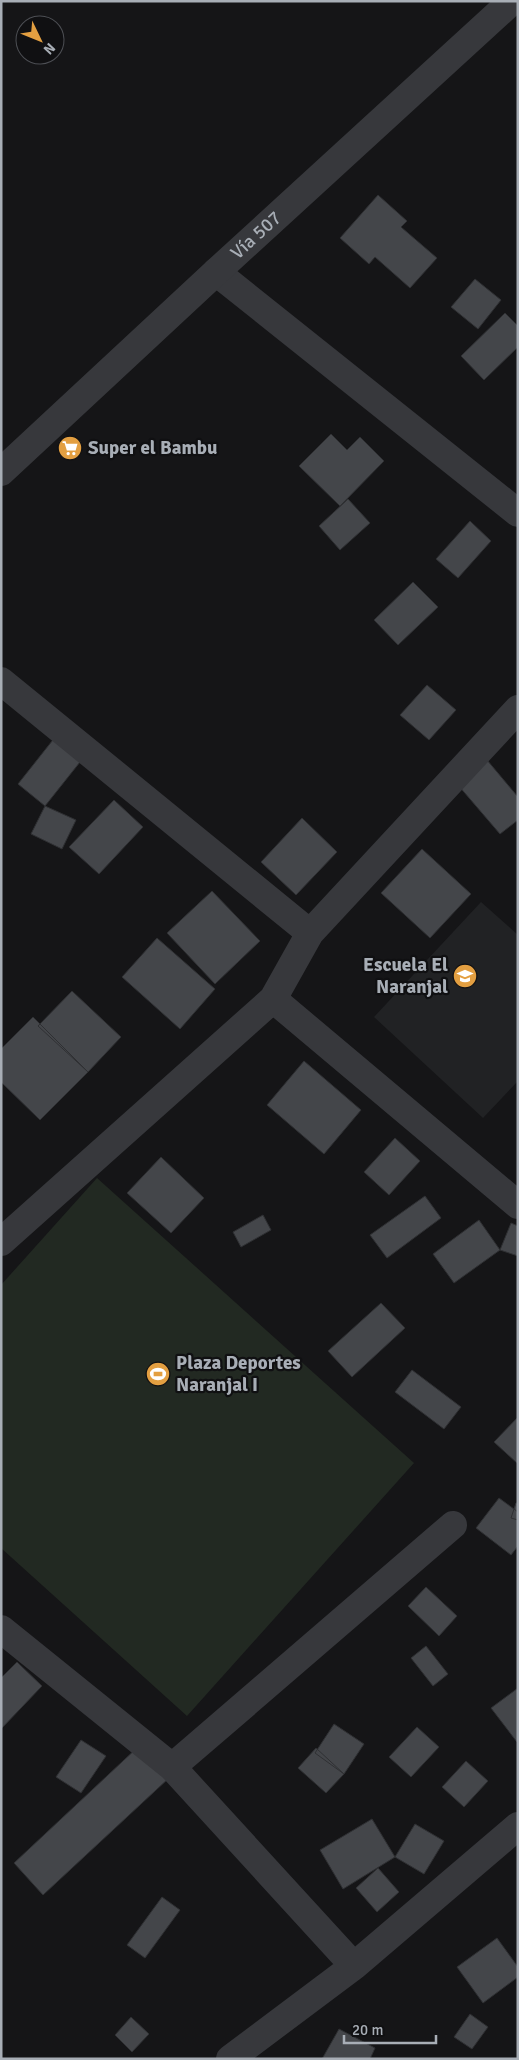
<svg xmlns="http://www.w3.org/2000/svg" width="519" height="2060" font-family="Signika,sans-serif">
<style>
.built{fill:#212224}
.green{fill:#222922}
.building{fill:#44464a;stroke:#2f3033}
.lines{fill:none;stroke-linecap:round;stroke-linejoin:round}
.minor{stroke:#37383c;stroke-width:28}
.tertiary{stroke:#37383c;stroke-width:28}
.labels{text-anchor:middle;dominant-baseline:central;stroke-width:4.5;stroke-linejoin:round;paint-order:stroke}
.street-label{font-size:19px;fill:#a8aeb6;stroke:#101012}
.poi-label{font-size:19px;font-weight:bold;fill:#a8aeb6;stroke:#101012;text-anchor:start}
</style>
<rect width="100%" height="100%" fill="#151517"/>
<path class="built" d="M481,902L518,935V1081L483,1118L374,1017Z"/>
<path class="green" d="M97,1178L414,1463L187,1716L1,1548V1285Z"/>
<path class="building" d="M378,195L407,221L401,227L437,258L410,288L375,257L369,264L340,238Z
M475,279L501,300L478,329L451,307Z
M505,313L518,326V347L484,380L461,356Z
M331,434L347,450L360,437L384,461L340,506L299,466Z
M348,499L370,523L340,550L319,526Z
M470,521L491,541L458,578L436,559Z
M413,582L438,607L398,645L374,620Z
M427,685L456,710L429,740L400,715Z
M60,731L88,752L45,806L18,784Z
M487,760L518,797V820L500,834L458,785Z
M114,800L143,827L99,874L69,847Z
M45,806L76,820L62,849L31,834Z
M302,818L337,852L296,895L261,862Z
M422,849L471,894L430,938L381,893Z
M212,891L260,941L215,984L167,933Z
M157,938L215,989L180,1029L122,977Z
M72,991L121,1037L88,1072L38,1026Z
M33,1017L88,1072L40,1120L1,1082V1049Z
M304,1061L361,1110L324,1154L267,1105Z
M395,1138L420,1161L389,1195L364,1172Z
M161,1157L204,1198L171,1233L127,1193Z
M425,1196L441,1218L387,1258L370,1235Z
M263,1215L271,1230L241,1247L233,1232Z
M479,1220L500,1250L454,1283L433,1254Z
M511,1223L518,1226V1256L500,1250Z
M381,1303L405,1328L352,1377L328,1351Z
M412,1370L461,1407L444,1429L395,1392Z
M518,1417V1464L494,1442Z
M499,1498L518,1512V1546L511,1555L476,1528Z
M516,1503H518V1520L511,1518Z
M426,1587L457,1616L439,1636L408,1606Z
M426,1646L448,1674L433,1686L411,1658Z
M17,1662L42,1686L1,1729V1678Z
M518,1688V1741L517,1742L491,1708Z
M334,1724L364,1744L344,1774L315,1753Z
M417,1727L439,1747L411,1777L389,1757Z
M81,1740L106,1756L81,1793L56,1777Z
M139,1746L169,1778L43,1895L14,1863Z
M316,1748L344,1774L326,1793L298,1768Z
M466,1761L488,1781L464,1807L442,1787Z
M372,1819L395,1857L343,1889L320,1850Z
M415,1824L444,1841L424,1874L395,1857Z
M378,1868L399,1892L377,1912L356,1888Z
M162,1897L180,1910L145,1958L127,1945Z
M497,1938L518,1967V1977L483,2003L457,1967Z
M470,2014L488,2027L472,2049L454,2037Z
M131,2017L149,2034L132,2052L115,2035Z
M339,2029L375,2048L370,2059H322Z"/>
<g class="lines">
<path class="minor" d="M216,272L518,513
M1,681L310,933
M273,999L518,1205
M1,1242L273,999L310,933L518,709
M1,1629L172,1767L354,1966
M172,1767L453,1525
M230,2059L354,1966L518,1826"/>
<path class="tertiary" id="s1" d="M1,472L216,272L512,1"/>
</g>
<defs>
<g id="supermarket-disc" transform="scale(1.25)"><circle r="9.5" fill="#e39f41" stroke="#101012"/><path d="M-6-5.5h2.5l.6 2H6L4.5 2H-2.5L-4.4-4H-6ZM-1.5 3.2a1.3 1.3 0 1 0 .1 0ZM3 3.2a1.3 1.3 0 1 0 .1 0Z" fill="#fff"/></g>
<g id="school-disc" transform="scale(1.25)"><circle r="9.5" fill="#e39f41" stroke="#101012"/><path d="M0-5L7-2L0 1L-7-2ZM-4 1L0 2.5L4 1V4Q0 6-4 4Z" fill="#fff"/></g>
<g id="stadium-disc" transform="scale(1.25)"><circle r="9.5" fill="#e39f41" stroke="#101012"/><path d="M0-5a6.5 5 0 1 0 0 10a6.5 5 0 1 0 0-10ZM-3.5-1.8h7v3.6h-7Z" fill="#fff"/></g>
</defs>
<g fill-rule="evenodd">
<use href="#supermarket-disc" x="70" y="448"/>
<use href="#school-disc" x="465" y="976"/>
<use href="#stadium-disc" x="158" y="1374"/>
</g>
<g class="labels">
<g class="street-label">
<text stroke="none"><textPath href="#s1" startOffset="348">Vía 507</textPath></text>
</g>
<g class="poi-label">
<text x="88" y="448">Super el Bambu</text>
<text x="448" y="965" text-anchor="end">Escuela El<tspan x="448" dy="22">Naranjal</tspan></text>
<text x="176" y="1363">Plaza Deportes<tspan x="176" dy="22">Naranjal I</tspan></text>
</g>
</g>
<rect width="519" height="2060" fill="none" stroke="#a8aeb6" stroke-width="5"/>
<g transform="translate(40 40) rotate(133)"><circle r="24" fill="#101012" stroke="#4d4f54"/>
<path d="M0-4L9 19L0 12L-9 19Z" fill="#e39f41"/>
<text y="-8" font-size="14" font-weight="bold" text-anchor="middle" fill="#a8aeb6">N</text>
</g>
<path d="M344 2035v8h92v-8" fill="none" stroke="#a8aeb6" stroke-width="2.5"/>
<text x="352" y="2035" font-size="15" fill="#a8aeb6" stroke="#101012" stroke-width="4" paint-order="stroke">20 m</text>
</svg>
